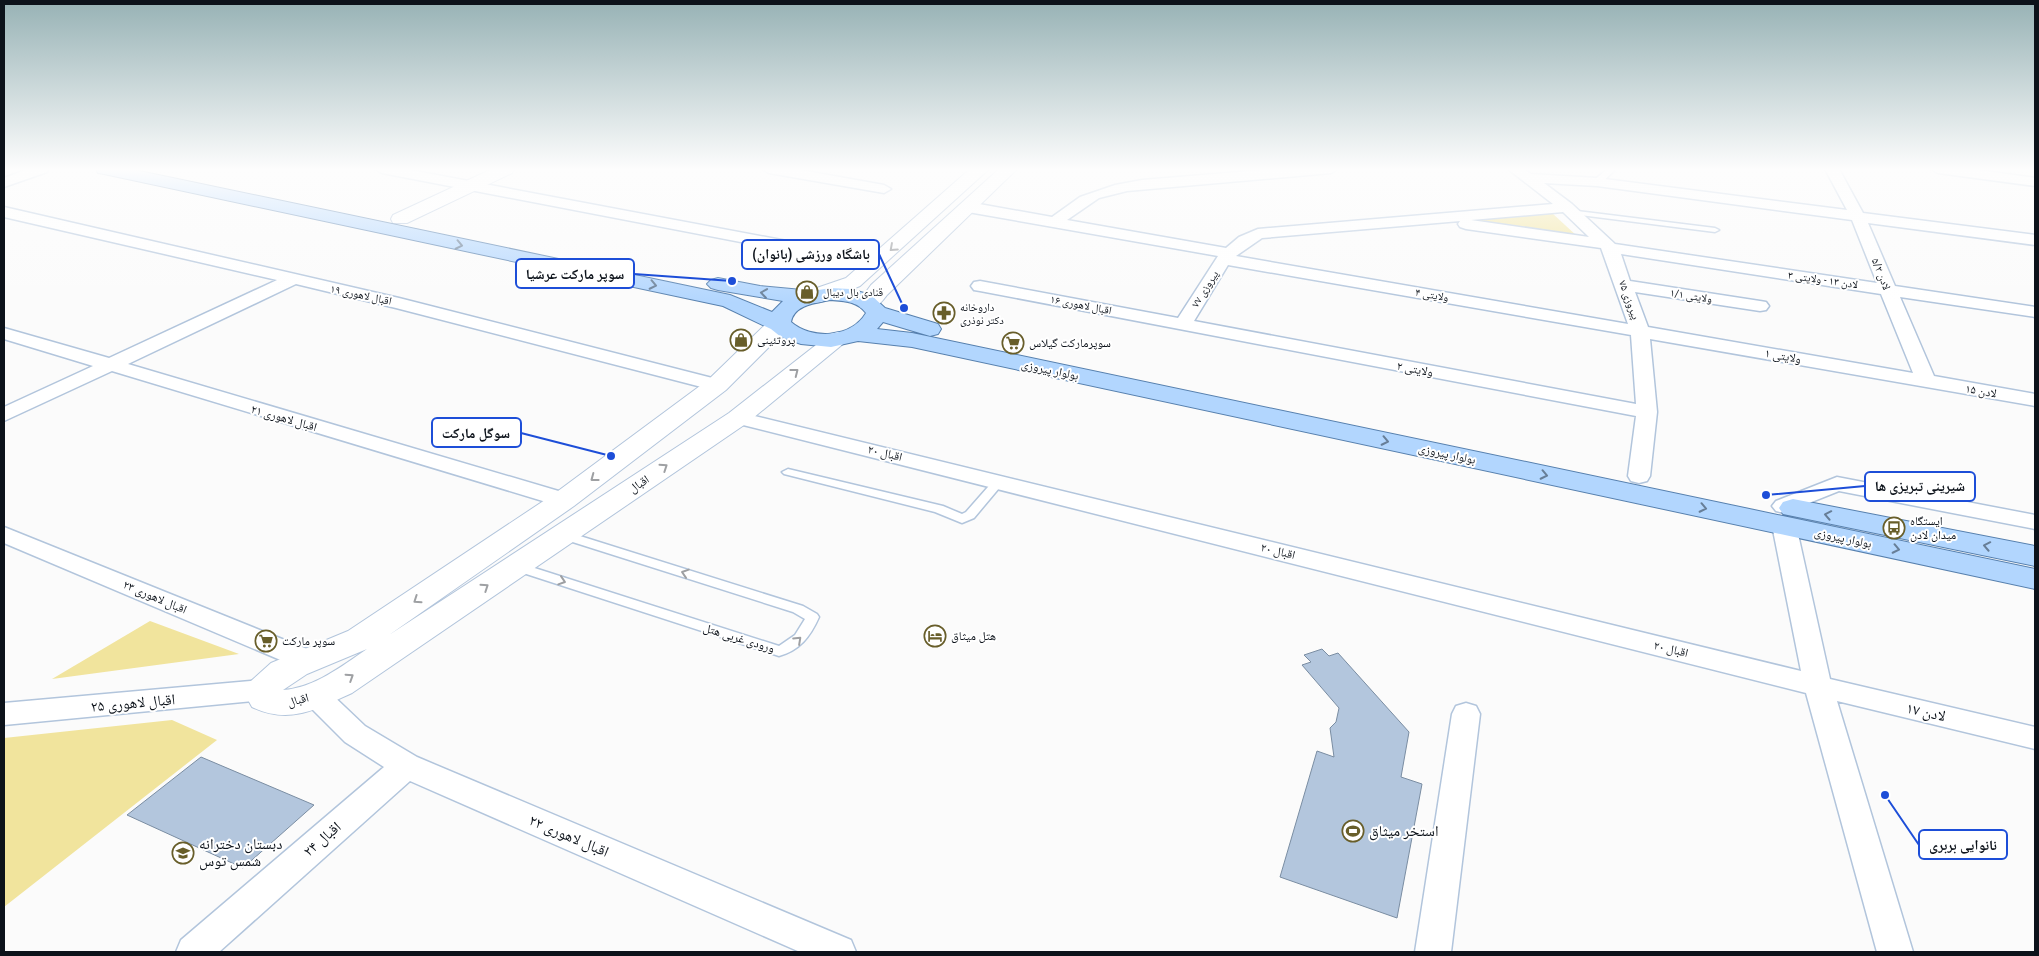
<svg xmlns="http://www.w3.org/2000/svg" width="2039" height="956" font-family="'Roboto Condensed','Noto Naskh Arabic',sans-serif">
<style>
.green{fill:#f1e49d}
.building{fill:#b3c6dd;stroke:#7a8da2}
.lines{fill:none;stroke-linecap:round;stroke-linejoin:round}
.service-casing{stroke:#b2c5dc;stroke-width:3}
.minor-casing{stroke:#b2c5dc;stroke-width:3}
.tertiary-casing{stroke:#b2c5dc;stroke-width:2}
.secondary-casing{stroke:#b2c5dc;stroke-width:2}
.primary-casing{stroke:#5780ae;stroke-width:2}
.service{fill:#fff;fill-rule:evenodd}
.minor{fill:#fff;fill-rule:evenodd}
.tertiary{fill:#fff;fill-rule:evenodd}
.secondary{fill:#fff;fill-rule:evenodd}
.primary{fill:#b2d6fe;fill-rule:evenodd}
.oneway{stroke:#677e97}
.oneway2{stroke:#9ea0a3}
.labels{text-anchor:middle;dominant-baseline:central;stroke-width:4;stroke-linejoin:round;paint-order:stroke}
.far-street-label{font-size:11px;fill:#0c121a;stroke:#fff}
.far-poi-label{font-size:11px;fill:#0c121a;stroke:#fff;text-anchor:start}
.poi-label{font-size:12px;fill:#0c121a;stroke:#fff;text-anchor:start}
.street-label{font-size:12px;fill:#0c121a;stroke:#fff}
.near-street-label{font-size:15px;fill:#0c121a;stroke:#fff}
.near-poi-label{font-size:15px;fill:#0c121a;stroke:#fff;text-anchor:start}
.leader{fill:none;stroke:#1d4ed8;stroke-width:2}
.callout-dot{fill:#1d4ed8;stroke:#fff;stroke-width:2}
.callout{fill:#fff;stroke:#1d4ed8;stroke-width:2}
.callout-label{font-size:14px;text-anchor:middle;font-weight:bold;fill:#0c121a}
</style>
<rect width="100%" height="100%" fill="#fbfbfb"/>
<path class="green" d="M1552,213L1578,237L1461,220Z
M150,621L239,654L52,679Z
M172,720L217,740L4,907V738Z"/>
<path class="building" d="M1322,649L1329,656L1338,653L1409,732L1401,777L1422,784L1397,918L1280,877L1317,751L1334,757L1330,728L1336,722L1339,708L1302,665L1311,662L1304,655Z
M201,757L314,805L243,868L127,815Z"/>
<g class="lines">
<g class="service-casing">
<path id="service" d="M1608,169H1616L1600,184H1594V180Z
M1569,210L1715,228L1719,230L1715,232L1572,214H1569Z
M788,469L943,506L962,514L966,512L995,479L999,478L1005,481L974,518L962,523L935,512L784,474L782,472Z
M564,531L803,606L817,614L819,617C810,637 800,650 779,656L514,570L512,567L514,564H522L779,646L795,635L805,619L793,612L560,538L558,535Z"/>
</g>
<g class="minor-casing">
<path id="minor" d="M28,169H49L47,172L4,187V178Z
M375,169H405L808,245L816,250L808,255L382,173Z
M762,169H795L884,185L891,189L884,193L769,173Z
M1275,169H1338L1331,173L1127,191L1099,198L1067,220L1226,248L1239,237L1258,229L1553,204L1508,169H1524L1531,174L1597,178L1847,210L1825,169H1839L1863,213L2035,235V245L1868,223L1895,286L2035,307V317L1900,297L1934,376L2035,394V406L1650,339L1657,412L1650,476L1647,481L1639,483L1631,481L1628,476L1636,416L980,291L974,290L971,286L974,282L980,281L1178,318L1218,256L968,212L960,207L968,202L1052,217L1080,197L1115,185L1142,180ZM1544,183L1597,186L1852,220L1877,283L1615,244L1572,204ZM1563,212L1589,237L1471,220ZM1460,221L1458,224L1460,227L1466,229L1601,248L1628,324L1236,256L1262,238ZM1621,254L1881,294L1913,373L1648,327L1635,292L1760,311L1766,310L1769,306L1766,302L1760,301L1630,281ZM1228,265L1631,335L1636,404L1194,321Z
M1931,169H1971L2035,178V186L1938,173Z
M4,207L399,298L724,381L727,385L724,389L717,391L396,308L296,284L128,364L572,495L576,500L572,505L564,507L556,505L112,371L4,421V407L93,366L4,339V328L109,358L277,280L4,217Z
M738,412L1801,671L1772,525L1776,520L1784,518L1792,520L1796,525L1830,679L2035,727V749L1837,701L1913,952H1877L1806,693L731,422L728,418L731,414Z
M1837,477L2035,515V529L1839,491L1784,513L1776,511L1772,506L1776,501Z
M4,527L317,653L321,660L317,667L307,670L297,667L4,543Z
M263,680L273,683L277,690L273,697L263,700L4,725V703Z
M315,684L325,688L365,726L417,757L851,940L856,952H800L410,781L219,952H176L181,940L384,767L345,742L305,702L301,695L305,688Z
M1466,703L1476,706L1480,714L1451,952H1415L1452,714L1456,706Z"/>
</g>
<g class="tertiary-casing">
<path id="tertiary" d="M492,169H514L512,173L407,223H393L391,219L393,215Z
M779,317L787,319L790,324L787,329L726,390L574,506L389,635L729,413L830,334L838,332L846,334L849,339L747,423L352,693C317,709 290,725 252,707L247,698L246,690L251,681L271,663L348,631L554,494L708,380L771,319ZM367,649C342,666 314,688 283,690L307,674Z"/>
</g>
<g class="secondary-casing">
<path id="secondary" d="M970,169H989L860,286L821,302L813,303L805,302L802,297L805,292L846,278Z
M999,169H1017L887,295C879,305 875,311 861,308L858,303L871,285Z"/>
</g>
<g class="primary-casing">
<path id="primary" d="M96,169H130L730,295L772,312L783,301L718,290L711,288L707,284L711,280L718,278L760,286L813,291L830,288L850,289L871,295L885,308L938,324L941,329L938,334L930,336L883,322L877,329L912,333L2035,569V589L912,347L858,341L831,347L801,344L781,337L771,329L723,306L104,174L98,173ZM830,300C844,301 857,301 866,313C851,338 812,340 791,322C794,305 815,303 830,300Z
M1793,499L2035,546V566L1783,514L1779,508L1783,502Z"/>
</g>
<use href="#service" class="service"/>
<use href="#minor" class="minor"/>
<use href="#tertiary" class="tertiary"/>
<use href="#secondary" class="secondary"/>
<use href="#primary" class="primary"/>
</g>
<defs><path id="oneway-chevron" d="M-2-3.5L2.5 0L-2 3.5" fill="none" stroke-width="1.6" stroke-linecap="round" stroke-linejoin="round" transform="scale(1.25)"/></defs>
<g class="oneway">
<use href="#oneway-chevron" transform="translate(459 245) rotate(12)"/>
<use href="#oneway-chevron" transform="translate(653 285) rotate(12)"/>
<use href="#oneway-chevron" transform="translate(764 293) rotate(-172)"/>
<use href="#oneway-chevron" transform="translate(1385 441) rotate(12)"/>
<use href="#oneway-chevron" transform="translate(1544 475) rotate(12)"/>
<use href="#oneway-chevron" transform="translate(1703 508) rotate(12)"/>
<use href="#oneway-chevron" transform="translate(1828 515) rotate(-169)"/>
<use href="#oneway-chevron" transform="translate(1987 546) rotate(-169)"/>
<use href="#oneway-chevron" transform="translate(1896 549) rotate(12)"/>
</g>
<g class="oneway2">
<use href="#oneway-chevron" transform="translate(893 248) rotate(138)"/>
<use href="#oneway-chevron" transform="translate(795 372) rotate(-38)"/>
<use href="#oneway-chevron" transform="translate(664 467) rotate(-34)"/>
<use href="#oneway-chevron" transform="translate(594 478) rotate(143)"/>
<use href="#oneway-chevron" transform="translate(685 573) rotate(-162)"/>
<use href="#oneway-chevron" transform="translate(562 581) rotate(18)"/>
<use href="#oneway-chevron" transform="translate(485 587) rotate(-34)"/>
<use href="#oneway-chevron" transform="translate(417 600) rotate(146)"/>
<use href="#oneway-chevron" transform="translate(798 640) rotate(-43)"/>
<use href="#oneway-chevron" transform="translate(350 677) rotate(-33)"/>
</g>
<linearGradient id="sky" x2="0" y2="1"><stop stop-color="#97b2b5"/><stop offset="0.56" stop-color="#fdfdfd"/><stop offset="1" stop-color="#fdfdfd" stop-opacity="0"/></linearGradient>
<rect width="2039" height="303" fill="url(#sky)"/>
<defs>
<g id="shop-ring" transform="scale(1.125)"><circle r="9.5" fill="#fff" stroke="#685e2a" stroke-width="1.5"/><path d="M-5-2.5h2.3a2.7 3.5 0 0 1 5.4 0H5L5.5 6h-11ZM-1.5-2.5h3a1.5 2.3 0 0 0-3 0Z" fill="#685e2a"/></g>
<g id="pharmacy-ring" transform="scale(1.125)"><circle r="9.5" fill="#fff" stroke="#685e2a" stroke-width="1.5"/><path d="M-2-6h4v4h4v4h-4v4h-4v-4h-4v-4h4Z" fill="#685e2a"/></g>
<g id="supermarket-ring" transform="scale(1.125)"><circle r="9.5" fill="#fff" stroke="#685e2a" stroke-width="1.5"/><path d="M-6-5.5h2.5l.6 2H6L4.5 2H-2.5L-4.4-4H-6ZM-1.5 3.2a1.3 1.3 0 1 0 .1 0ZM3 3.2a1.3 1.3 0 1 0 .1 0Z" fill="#685e2a"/></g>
<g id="bus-ring" transform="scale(1.125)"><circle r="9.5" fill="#fff" stroke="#685e2a" stroke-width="1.5"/><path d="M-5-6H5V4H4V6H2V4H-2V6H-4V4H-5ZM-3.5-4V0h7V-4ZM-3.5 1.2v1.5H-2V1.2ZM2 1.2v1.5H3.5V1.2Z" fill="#685e2a"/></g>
<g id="hotel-ring" transform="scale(1.125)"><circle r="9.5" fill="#fff" stroke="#685e2a" stroke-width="1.5"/><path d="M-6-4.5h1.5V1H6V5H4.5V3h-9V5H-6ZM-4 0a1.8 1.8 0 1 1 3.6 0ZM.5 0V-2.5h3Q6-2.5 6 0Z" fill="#685e2a"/></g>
<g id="stadium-ring" transform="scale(1.125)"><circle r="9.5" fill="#fff" stroke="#685e2a" stroke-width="1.5"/><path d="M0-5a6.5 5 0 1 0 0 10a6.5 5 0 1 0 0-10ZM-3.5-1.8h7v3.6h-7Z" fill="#685e2a"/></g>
<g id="school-ring" transform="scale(1.125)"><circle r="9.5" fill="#fff" stroke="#685e2a" stroke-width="1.5"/><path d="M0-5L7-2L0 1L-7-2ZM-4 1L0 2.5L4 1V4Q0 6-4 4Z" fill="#685e2a"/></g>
</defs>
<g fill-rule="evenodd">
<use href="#shop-ring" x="807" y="292"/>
<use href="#pharmacy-ring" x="944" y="313"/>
<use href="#shop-ring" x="741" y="340"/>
<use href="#supermarket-ring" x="1013" y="343"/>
<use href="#bus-ring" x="1894" y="528"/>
<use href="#hotel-ring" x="935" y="636"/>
<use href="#supermarket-ring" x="266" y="641"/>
<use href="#stadium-ring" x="1353" y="831"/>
<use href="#school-ring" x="183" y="853"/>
</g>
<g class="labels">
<g class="far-street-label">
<text transform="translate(1881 274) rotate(68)">لادن ۵/۲</text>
<text transform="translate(1823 280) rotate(8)">لادن ۱۳ - ولایتی ۳</text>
<text transform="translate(1205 289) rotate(-58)">پیروزی ۷۷</text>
<text transform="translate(361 295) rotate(12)">اقبال لاهوری ۱۹</text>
<text transform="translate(1432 295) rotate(10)">ولایتی ۴</text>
<text transform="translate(1691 296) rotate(9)">ولایتی ۱/۱</text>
<text transform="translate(1629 300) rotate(70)">پیروزی ۷۵</text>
<text transform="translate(1081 305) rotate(11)">اقبال لاهوری ۱۶</text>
</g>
<g class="far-poi-label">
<text x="823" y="292">قنادی بال دیبال</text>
<text x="960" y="307">داروخانه<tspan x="960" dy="13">دکتر نوذری</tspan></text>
</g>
<g class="poi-label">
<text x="757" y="340">پروتئینی</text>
<text x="1029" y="343">سوپرمارکت گیلاس</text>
<text x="1910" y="521">ایستگاه<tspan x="1910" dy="14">میدان لادن</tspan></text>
<text x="951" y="636">هتل میثاق</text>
<text x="282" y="641">سوپر مارکت</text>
</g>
<g class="street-label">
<text transform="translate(1783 356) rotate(10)">ولایتی ۱</text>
<text transform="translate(1415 369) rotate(11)">ولایتی ۲</text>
<text transform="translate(1050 370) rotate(12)">بولوار پیروزی</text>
<text transform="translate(1981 391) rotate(10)">لادن ۱۵</text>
<text transform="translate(284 418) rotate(16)">اقبال لاهوری ۲۱</text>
<text transform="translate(885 453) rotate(14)">اقبال ۲۰</text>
<text transform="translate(1447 454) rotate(12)">بولوار پیروزی</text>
<text transform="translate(639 484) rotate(-34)">اقبال</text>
<text transform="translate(1843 538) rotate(12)">بولوار پیروزی</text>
<text transform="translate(1278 551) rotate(14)">اقبال ۲۰</text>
<text transform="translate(155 597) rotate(23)">اقبال لاهوری ۲۳</text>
<text transform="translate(739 638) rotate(17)">ورودی غربی هتل</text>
<text transform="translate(1671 649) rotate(14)">اقبال ۲۰</text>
<text transform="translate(298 700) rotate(-16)">اقبال</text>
</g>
<g class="near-street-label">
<text transform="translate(133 703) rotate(-5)">اقبال لاهوری ۲۵</text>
<text transform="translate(1926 712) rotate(13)">لادن ۱۷</text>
<text transform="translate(569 836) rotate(23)">اقبال لاهوری ۲۲</text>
<text transform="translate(322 839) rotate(-41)">اقبال ۲۴</text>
</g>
<g class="near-poi-label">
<text x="1369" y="831">استخر میثاق</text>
<text x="199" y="844">دبستان دخترانه<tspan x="199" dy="17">شمس توس</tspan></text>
</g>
</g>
<path class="leader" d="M904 308L879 254M732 281L634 274M611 456L521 433M1766 495L1865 486M1885 795L1919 845"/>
<g class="callout-dot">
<circle cx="904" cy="308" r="5"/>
<circle cx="732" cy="281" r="5"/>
<circle cx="611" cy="456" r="5"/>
<circle cx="1766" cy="495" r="5"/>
<circle cx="1885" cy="795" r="5"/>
</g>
<g class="callout">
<rect x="742" y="240" width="137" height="29" rx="5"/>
<rect x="516" y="259" width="118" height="29" rx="5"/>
<rect x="432" y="418" width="89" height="29" rx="5"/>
<rect x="1865" y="472" width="110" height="29" rx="5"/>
<rect x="1919" y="830" width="88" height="29" rx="5"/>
</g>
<g class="callout-label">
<text x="811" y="259">باشگاه ورزشی (بانوان)</text>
<text x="575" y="279">سوپر مارکت عرشیا</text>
<text x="476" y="438">سوگل مارکت</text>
<text x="1920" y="491">شیرینی تبریزی ها</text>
<text x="1963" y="850">نانوایی بربری</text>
</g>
<rect width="2039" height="956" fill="none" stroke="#0c121a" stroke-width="10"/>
</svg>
